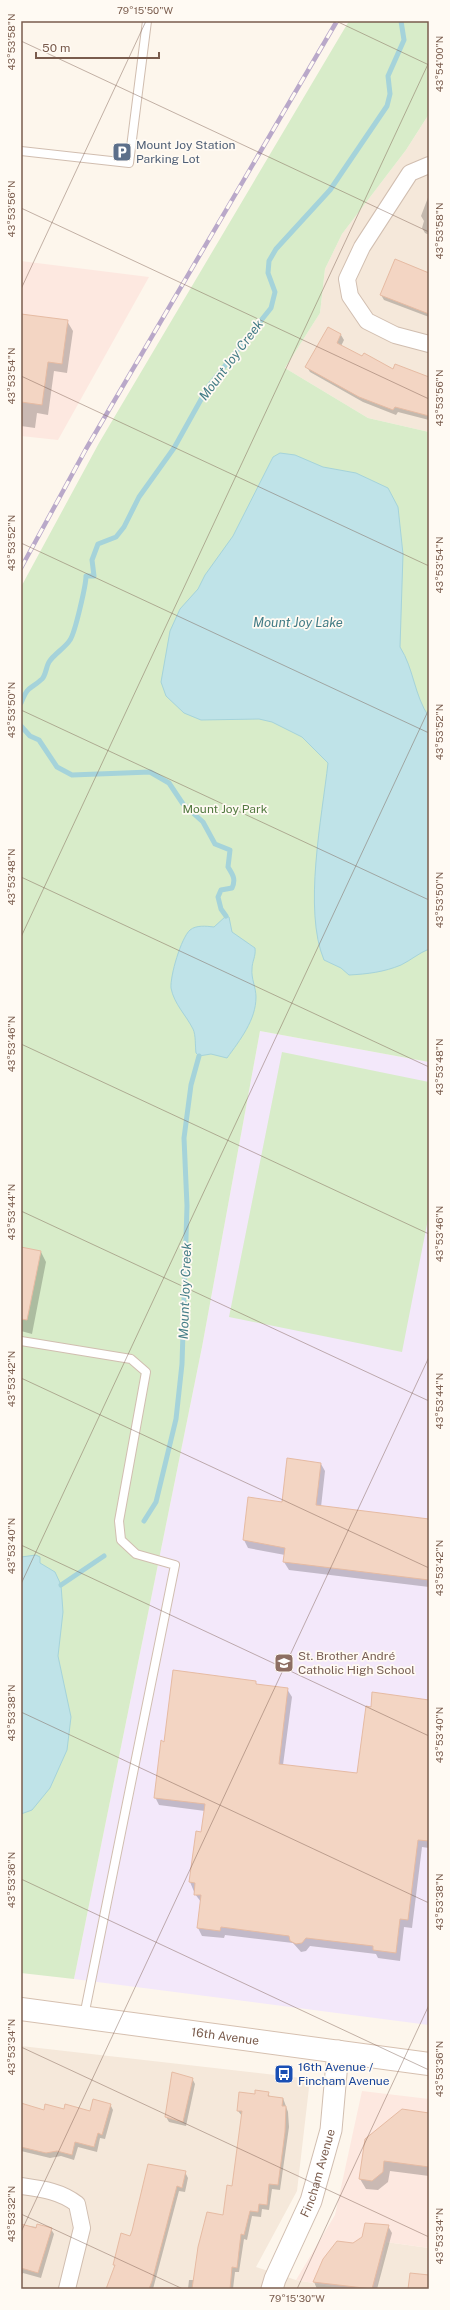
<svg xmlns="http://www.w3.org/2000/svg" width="450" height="2310" font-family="'Public Sans',sans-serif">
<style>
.residential{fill:#f5e8da}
.commercial{fill:#fde8e0}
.education{fill:#f3e8fa}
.green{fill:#d8ecc9}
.water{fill:#bfe3e8;stroke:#a5d3da}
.shadow{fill:#0003}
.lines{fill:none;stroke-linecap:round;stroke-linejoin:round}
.stream{stroke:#a5d3da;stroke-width:5}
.building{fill:#f3d5c3;stroke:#e6bba3}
.service-casing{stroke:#d1beb0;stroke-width:10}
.minor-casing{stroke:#d1beb0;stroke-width:18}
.tertiary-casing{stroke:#d1beb0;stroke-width:23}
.secondary-casing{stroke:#d6c0b0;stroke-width:24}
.service{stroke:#fff;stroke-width:8}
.minor{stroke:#fff;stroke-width:16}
.tertiary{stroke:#fff;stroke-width:21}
.secondary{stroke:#fff;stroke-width:22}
.rail-casing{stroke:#b9a8c9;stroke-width:4.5}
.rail{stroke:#fffaf3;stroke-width:3;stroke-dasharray:9;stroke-linecap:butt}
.ticks{fill:none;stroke:#7a5c4d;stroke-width:1;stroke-opacity:0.45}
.labels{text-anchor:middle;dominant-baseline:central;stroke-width:3.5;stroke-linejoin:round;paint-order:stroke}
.service-label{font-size:12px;fill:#4e5e75;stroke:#fffaf3;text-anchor:start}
.park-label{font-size:12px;fill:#537a41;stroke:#fffaf3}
.education-label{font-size:12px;fill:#785e54;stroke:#fffaf3;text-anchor:start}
.street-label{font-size:12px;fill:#7a5c4d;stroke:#fffaf3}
.transit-label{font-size:12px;fill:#164399;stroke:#fffaf3;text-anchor:start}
.water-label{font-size:13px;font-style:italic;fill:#437c86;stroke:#fffaf3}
.neatline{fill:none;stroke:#7a5c4d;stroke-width:1.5}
.ticks-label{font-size:10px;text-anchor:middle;fill:#7a5c4d}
</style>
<rect width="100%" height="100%" fill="#fdf6ec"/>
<path class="residential" d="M429,114V432L368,418L285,368L320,313L325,269L342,234L406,150Z
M21,2046L310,2079L297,2191L256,2267L296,2280L347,2289H21Z
M386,2242L429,2248V2289H376Z"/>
<path class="commercial" d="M21,261L149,277L58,440L21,436Z
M362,2091L429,2099V2248L386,2242L376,2289H347L296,2280L335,2215Z"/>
<path class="education" d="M260,1031L429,1062V2025L74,1979L202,1347Z"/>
<path class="green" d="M349,21H429V114L406,150L342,234L325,269L320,313L285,368L368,418L429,432V1062L260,1031L202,1347L74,1979L21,1973V587L99,443Z
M282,1052L429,1082V1214L402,1352L229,1317Z"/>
<path class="water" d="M280,453L295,455L323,467L356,473L388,488L398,507L403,554L400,647C414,669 414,695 429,717V949C419,953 411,960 401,965C384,972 368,974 349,975L341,968L324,960C303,910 322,817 328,763L302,737L272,722L259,719L201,720L184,713L166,696L161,682L170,631L180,609L198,589L205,575L233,536L273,457Z
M226,916L229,917L232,932L255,948C256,957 252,961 252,969C251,978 256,988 256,997C256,1020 240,1040 227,1058L211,1054L199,1056L196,1053C195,1046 196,1035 193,1029C186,1015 174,1004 171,988C170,976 181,938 190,930C196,925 206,926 214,927Z
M36,1555L40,1557V1563L55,1572L61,1585L63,1612L58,1656L71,1717L67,1750L50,1788L32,1810L21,1814V1557Z"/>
<path class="shadow" d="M429,195V235L425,233L422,228L424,221L421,216Z
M395,260L429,273V317L384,300L381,295Z
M21,315L67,321L73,331L67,373L54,371L48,415L37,413L35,428L21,426Z
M328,328L341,335L344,340L341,346L362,358L394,370L429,378V420L398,412L396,415L363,402L310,372L307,367Z
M21,1248L41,1252L46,1262L32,1334L21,1331Z
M321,1464L325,1471L321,1507L429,1520V1587L289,1570L284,1562L285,1555L248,1548L244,1540Z
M255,1682L257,1685L287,1689L292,1697L283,1765L358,1775L429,1701V1848L422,1847L412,1928L404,1927L400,1961L378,1958L376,1954L310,1946L306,1951L301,1952L293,1943L225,1935L224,1938L202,1936L198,1928L201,1902L195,1894L190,1882L202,1833L205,1811L159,1805L155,1797L165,1743Z
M192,2078L195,2084L186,2126L169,2122L166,2117Z
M268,2093L270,2097L283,2098L288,2112L289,2127L280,2190L272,2189L269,2210L262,2209L261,2217L252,2216L247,2240L244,2239L239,2272H235L233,2289H188L189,2280H194L224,2217L233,2187L242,2116L238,2111L256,2095Z
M21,2104L44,2111L65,2110L91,2112L110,2104L113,2110L105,2139L100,2138L97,2152L78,2147L74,2160L61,2156L50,2158L21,2151Z
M429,2114V2176L390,2171L388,2182L378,2190L366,2189L360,2179Z
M185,2172L188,2178L185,2192L179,2191L153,2289H107L115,2267L114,2265L133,2231Z
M21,2225L51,2229L54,2234L41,2278L23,2273L21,2276Z
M388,2226L392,2233L377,2289H317L314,2282L354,2244Z"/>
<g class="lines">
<path class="stream" d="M21,703C29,684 29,691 42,679C46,675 46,667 49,662C54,654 65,648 70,640C75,633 86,585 86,576H94L92,560L98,544L116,537L124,527L139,497L174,448L208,387L271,308L275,292L268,273L269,261L276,249L330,190L387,106L390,94L388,76L404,40L401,21
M21,726L30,736L39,740L57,767L72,775L150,772L169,783L183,804L203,822L215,844L230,850L228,867C233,875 236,879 232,888L221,890L218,897L221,909L226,916
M144,1521L156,1502L176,1419L182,1364L187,1206L184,1138L191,1085L199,1056
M61,1585L104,1556"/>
</g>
<path class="building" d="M395,259L429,273V314L380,295Z
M21,314L68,320L62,364L48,362L42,405L21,402Z
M328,327L341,334L337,343L362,356L364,353L393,369L395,364L429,377V416L395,407L393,410L359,397L305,367Z
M21,1247L41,1251L27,1320L21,1319Z
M287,1458L321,1463L316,1505L429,1519V1580L283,1562L285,1548L243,1540L248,1497L282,1502Z
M173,1670L256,1681V1684L288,1688L279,1764L357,1773L366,1706L371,1707L372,1692L429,1700V1841L418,1840L408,1920L400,1919L396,1953L373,1950V1946L306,1938L302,1943L296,1944L290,1941L289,1936L221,1927L220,1931L197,1928L201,1895H194L195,1883L189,1882L196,1831L201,1832L205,1804L154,1798L161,1740L164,1742Z
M172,2072L193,2078L183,2122L165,2117Z
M255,2090L269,2092L268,2096L283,2098L282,2106H286L285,2132L278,2185L269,2184L267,2205L259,2204L258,2212L250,2211L244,2235L241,2234L237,2268L232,2267L230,2289H192L198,2247L207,2212L223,2215L227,2185L232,2186L242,2111H237L239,2092L255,2094Z
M93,2099L111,2104L102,2135L98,2133L94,2147L75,2142L72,2155L57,2151L46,2153L21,2147V2103L44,2110L45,2104L64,2109L65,2104L90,2111Z
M402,2109L429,2113V2167L384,2161L383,2172L372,2181L359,2179L365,2139Z
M148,2164L186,2171L182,2188L177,2186L152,2281L149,2289H106L115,2265H113L121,2233L130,2236L132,2231Z
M365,2223L389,2225L372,2289L313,2282L323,2259L337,2241L353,2243L362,2237Z
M21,2224L36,2228L37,2224L52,2228L38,2273L21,2268Z
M410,2273L429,2275V2289H408Z"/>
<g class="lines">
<g class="service-casing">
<path id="service" d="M21,151L129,163L147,21
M21,1341L131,1359L146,1372L119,1521L121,1540L136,1554L175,1565L84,2016"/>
</g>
<g class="minor-casing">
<path id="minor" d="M429,165L410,173L362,247L347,279L350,296L367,321L395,335L429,344
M21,2186C42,2189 60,2191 77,2204L82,2228L67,2289"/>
</g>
<g class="tertiary-casing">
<g id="tertiary">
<path id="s1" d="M272,2289L275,2279L311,2201L331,2130L338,2051"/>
</g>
</g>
<g class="secondary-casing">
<g id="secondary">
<path id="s2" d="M21,2009L429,2064"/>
</g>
</g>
<use href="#service" class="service"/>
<use href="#minor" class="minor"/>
<use href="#tertiary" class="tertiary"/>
<use href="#secondary" class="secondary"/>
<g class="rail-casing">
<path id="rail" d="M21,568L86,449L337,21"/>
</g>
<use href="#rail" class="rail"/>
</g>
<path class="ticks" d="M336,21L429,65M21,41L429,232M21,208L429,399M21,289L146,21M21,376L429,566M21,543L429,733M21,710L429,900M21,877L429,1067M21,937L429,62M21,1044L429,1234M21,1211L429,1401M21,1378L429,1568M21,1545L429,1736M21,1584L429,709M21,1712L429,1903M21,1879L429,2070M21,2047L429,2237M21,2214L183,2289M21,2232L429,1357M297,2289L429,2005"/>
<defs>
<g id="parking-square" transform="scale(1)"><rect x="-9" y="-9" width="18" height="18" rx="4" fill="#5c6f8a" stroke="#fffaf3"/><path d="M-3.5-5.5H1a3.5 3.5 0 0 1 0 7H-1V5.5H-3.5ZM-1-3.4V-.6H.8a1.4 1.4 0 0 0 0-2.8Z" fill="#fff"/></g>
<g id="school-square" transform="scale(1)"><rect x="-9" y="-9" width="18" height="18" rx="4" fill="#8d6e63" stroke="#fffaf3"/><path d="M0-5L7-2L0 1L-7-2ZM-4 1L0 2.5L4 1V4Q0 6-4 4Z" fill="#fff"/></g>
<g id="bus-square" transform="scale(1)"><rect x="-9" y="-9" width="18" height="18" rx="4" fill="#1a4fb4" stroke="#fffaf3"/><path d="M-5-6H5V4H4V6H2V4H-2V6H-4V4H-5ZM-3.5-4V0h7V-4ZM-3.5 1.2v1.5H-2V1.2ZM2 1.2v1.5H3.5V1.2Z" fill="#fff"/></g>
</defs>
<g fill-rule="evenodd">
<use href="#parking-square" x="122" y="152"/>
<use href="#school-square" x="284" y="1663"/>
<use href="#bus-square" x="284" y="2074"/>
</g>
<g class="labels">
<g class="service-label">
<text x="136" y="145">Mount Joy Station<tspan x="136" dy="14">Parking Lot</tspan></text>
</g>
<g class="park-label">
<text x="225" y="809">Mount Joy Park</text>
</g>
<g class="education-label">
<text x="298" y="1656">St. Brother André<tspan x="298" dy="14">Catholic High School</tspan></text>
</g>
<g class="street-label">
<text stroke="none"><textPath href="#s2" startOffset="206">16th Avenue</textPath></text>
<text stroke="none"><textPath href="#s1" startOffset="125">Fincham Avenue</textPath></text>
</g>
<g class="transit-label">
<text x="298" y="2067">16th Avenue /<tspan x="298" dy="14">Fincham Avenue</tspan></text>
</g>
<g class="water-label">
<text transform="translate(231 360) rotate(-53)">Mount Joy Creek</text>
<text x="298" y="622">Mount Joy Lake</text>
<text transform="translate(185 1291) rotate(-88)">Mount Joy Creek</text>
</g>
</g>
<rect width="450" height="2310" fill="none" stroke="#fffaf3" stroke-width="44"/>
<path d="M36 52v6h123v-6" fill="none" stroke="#7a5c4d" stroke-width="2"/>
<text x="42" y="52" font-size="12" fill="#7a5c4d" stroke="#fffaf3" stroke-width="3" paint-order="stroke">50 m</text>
<rect x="22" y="22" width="406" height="2266" class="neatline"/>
<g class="ticks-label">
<text x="145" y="14">79°15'50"W</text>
<text transform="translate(11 42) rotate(-90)" y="4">43°53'58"N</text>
<text transform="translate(439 64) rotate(-90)" y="4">43°54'00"N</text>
<text transform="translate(11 209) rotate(-90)" y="4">43°53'56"N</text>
<text transform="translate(439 231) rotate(-90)" y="4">43°53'58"N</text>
<text transform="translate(11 376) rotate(-90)" y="4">43°53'54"N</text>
<text transform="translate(439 398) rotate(-90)" y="4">43°53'56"N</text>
<text transform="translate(11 543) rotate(-90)" y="4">43°53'52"N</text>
<text transform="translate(439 565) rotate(-90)" y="4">43°53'54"N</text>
<text transform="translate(11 710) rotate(-90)" y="4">43°53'50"N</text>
<text transform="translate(439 732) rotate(-90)" y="4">43°53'52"N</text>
<text transform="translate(11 877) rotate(-90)" y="4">43°53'48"N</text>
<text transform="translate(439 900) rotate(-90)" y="4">43°53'50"N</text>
<text transform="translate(11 1044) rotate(-90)" y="4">43°53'46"N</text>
<text transform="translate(439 1067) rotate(-90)" y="4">43°53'48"N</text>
<text transform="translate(11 1212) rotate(-90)" y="4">43°53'44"N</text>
<text transform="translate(439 1234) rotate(-90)" y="4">43°53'46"N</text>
<text transform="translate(11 1379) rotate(-90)" y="4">43°53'42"N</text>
<text transform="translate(439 1401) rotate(-90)" y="4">43°53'44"N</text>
<text transform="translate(11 1546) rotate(-90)" y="4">43°53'40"N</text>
<text transform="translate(439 1568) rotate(-90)" y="4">43°53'42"N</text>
<text transform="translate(11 1713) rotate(-90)" y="4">43°53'38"N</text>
<text transform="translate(439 1735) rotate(-90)" y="4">43°53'40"N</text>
<text transform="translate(11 1880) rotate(-90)" y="4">43°53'36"N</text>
<text transform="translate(439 1902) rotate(-90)" y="4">43°53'38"N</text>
<text transform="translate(11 2047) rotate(-90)" y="4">43°53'34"N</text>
<text transform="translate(439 2069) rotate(-90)" y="4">43°53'36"N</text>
<text transform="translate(11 2214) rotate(-90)" y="4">43°53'32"N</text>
<text transform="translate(439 2236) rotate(-90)" y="4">43°53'34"N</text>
<text x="297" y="2302">79°15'30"W</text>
</g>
</svg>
